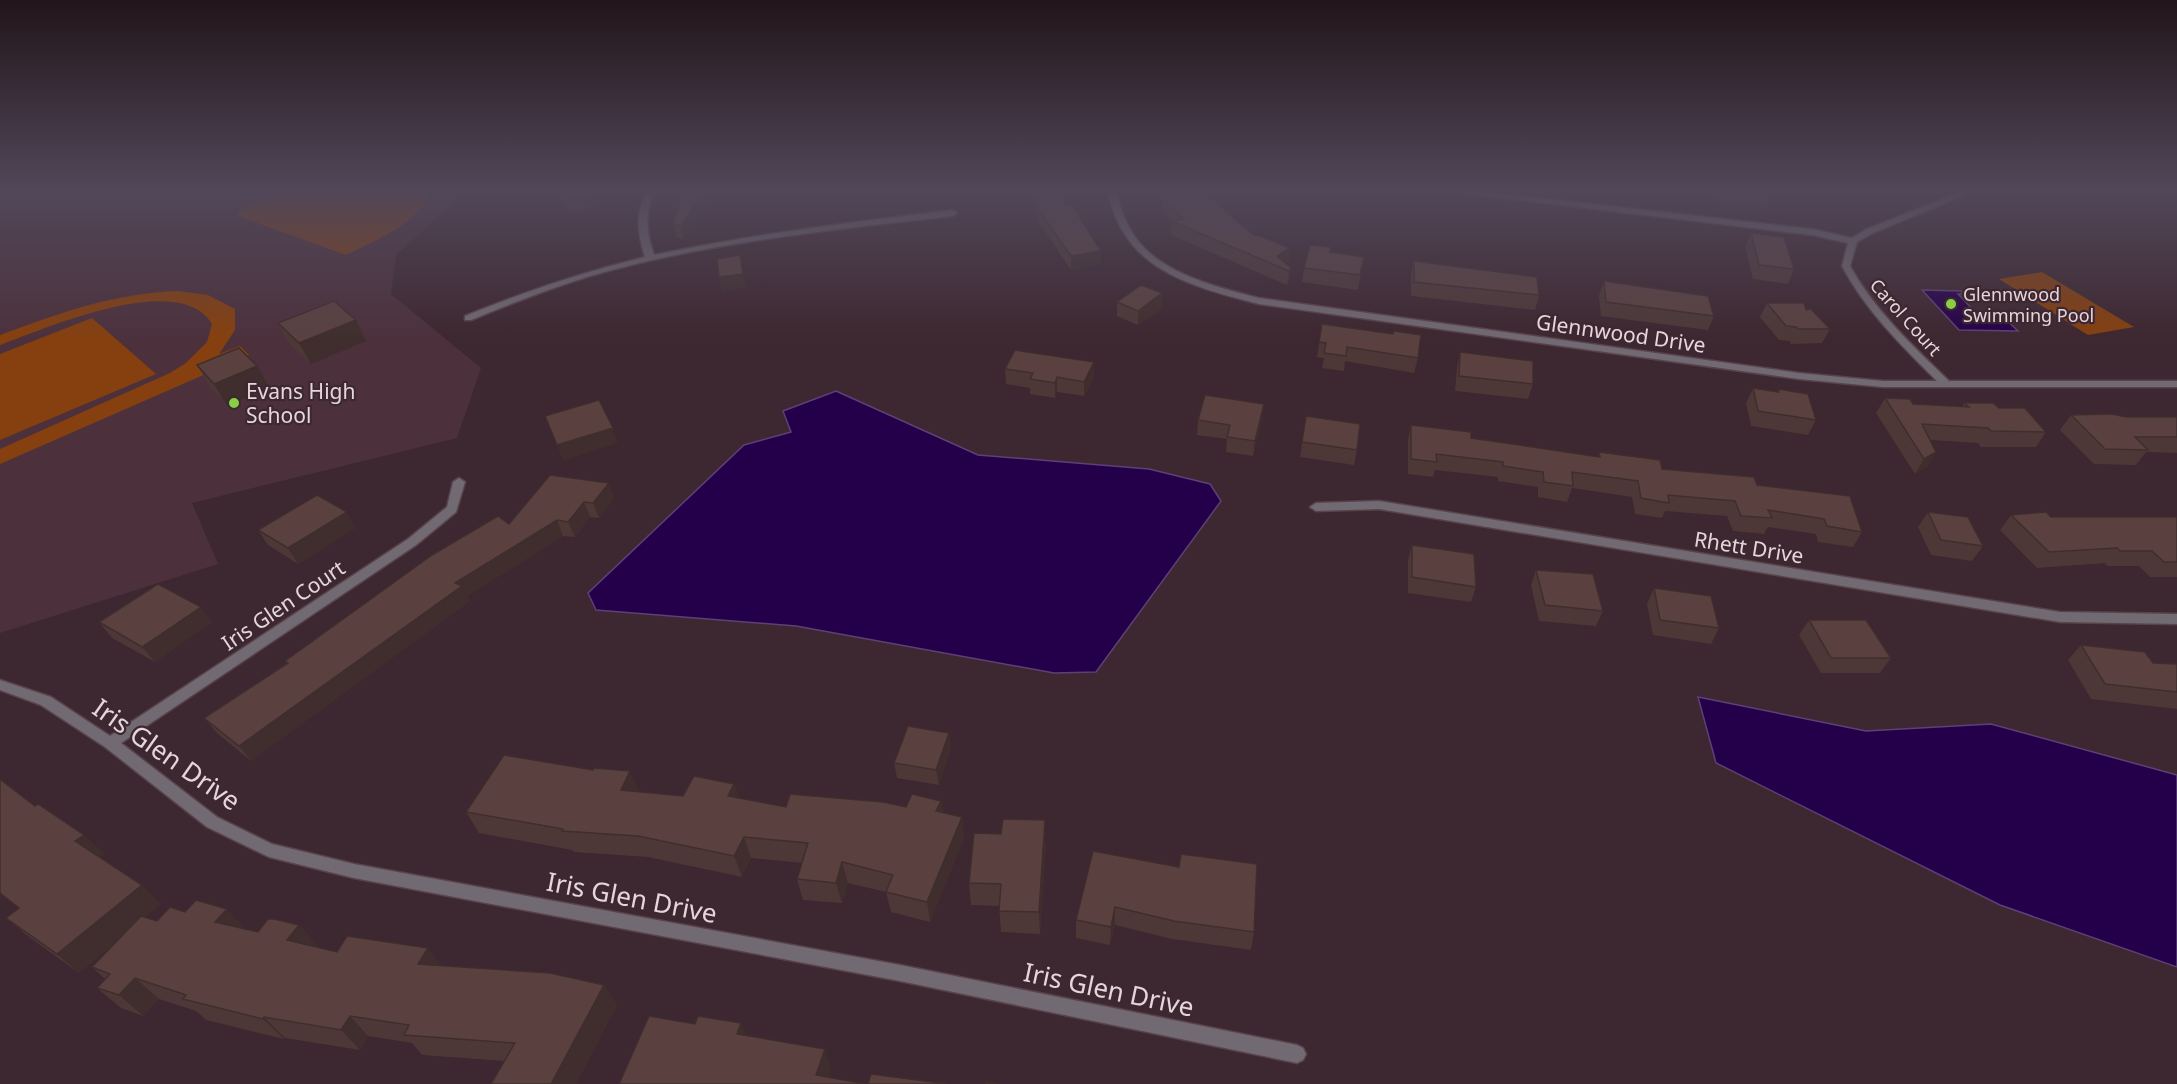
<svg xmlns="http://www.w3.org/2000/svg" width="2177" height="1084" font-family="'Noto Sans',sans-serif">
<style>
.built{fill:#4c313c}
.green{fill:#86400f}
.water{fill:#25004a;stroke:#5f4076;stroke-width:1.5}
.lines{fill:none;stroke-linecap:round;stroke-linejoin:round}
.minor-casing{stroke:#58434b;stroke-width:3}
.minor{fill:#726a72;fill-rule:evenodd}
.wall{fill:#4d3837}
.shaded-wall{fill:#3f2e2d}
.building{fill:#5a4140;stroke:#3f2e2d;stroke-width:1.5}
.poi-dot{fill:#8ace47;stroke:#3d2730;stroke-width:2}
.labels{text-anchor:middle;dominant-baseline:central;stroke-width:4.5;stroke-linejoin:round;paint-order:stroke}
.far-poi-label{font-size:18px;fill:#e5d6db;stroke:#3d2730;text-anchor:start}
.far-street-label{font-size:18px;fill:#e5d6db;stroke:#3d2730}
.street-label{font-size:21px;fill:#e5d6db;stroke:#3d2730}
.poi-label{font-size:21px;fill:#e5d6db;stroke:#3d2730;text-anchor:start}
.near-street-label{font-size:26px;fill:#e5d6db;stroke:#3d2730}
</style>
<rect width="100%" height="100%" fill="#3d2730"/>
<path class="built" d="M0,189H468L396,255L391,294L481,368L457,438L192,503L218,564L0,633Z"/>
<path class="green" d="M286,189H433C420,223 376,240 346,255L238,216L242,208Z
M2042,272L2134,327L2088,335L1999,279Z
M178,291L208,295L235,309V330L219,354L240,346L249,355L0,464V449L170,373L186,363L207,342L212,324C180,269 44,329 0,345V335C59,313 115,293 178,291Z
M92,318L156,374L0,440V354Z"/>
<path class="water" d="M1922,290L1961,291L1963,294H1958L1976,313L2000,314L2018,331L1959,330Z
M836,391L978,455L1149,469L1210,484L1221,501L1096,672L1054,673L796,626L596,610L588,593L744,445L791,432L783,411Z
M1698,697L1866,731L1991,724L2177,775V967L2000,905L1716,763Z"/>
<g class="lines">
<g class="minor-casing">
<path id="minor" d="M648,189H656C644,212 646,231 654,255C753,234 853,222 953,210L957,213L953,216C831,230 706,242 587,277C548,289 510,304 471,320H465V316C524,292 583,272 645,257C637,232 635,212 648,189Z
M1107,189H1115C1120,205 1125,223 1135,237C1161,274 1217,287 1259,298L1799,373L1883,381H1937C1901,345 1866,311 1842,266L1848,243L1812,235L1442,191L1438,189H1460L1812,229L1852,238L1867,229L1960,192L1964,194L1963,196L1873,233L1857,242L1850,266C1875,311 1912,345 1949,381H2177V387H1883L1799,379L1259,304C1213,292 1153,278 1126,236C1116,222 1111,205 1107,189Z
M459,478L465,482L456,512L416,545L121,743L217,817L272,844L354,864L900,965L1297,1045L1303,1048L1306,1054L1303,1060L1297,1063L900,981L354,878L269,857L207,827L105,747L41,705L0,690V680L51,697L110,736L408,539L447,507L453,482Z
M1379,501L2060,612L2177,614V624L2060,622L1379,509L1316,511L1310,507L1316,503Z"/>
</g>
<use href="#minor" class="minor"/>
</g>
<path class="wall" d="M605,189L588,211H565L561,197Z
M684,189V240L676,237L673,223Z
M1031,189H1059L1066,206L1101,251L1100,264L1071,270L1038,221L1037,216L1035,211V201Z
M1158,189H1202V190H1200L1255,236L1289,262L1286,264L1291,268L1289,282L1287,285L1171,235V222L1166,217Z
M1713,189H1770L1772,193L1767,207L1716,201Z
M1751,233L1794,269L1788,284L1753,279L1745,247Z
M1330,252L1364,257L1358,290L1302,282L1304,268Z
M1414,261L1539,295L1535,310L1411,296V275Z
M1604,281L1714,316L1708,330L1601,316L1599,296Z
M1162,293V308L1138,325L1117,316V302Z
M1767,303L1806,310L1830,329L1822,343L1791,344L1789,341L1779,340L1760,317Z
M356,320L366,341L311,364L290,345L278,323Z
M1322,324L1418,358L1414,373L1345,361L1344,371L1322,368L1324,358L1317,357Z
M1460,352L1533,384L1528,399L1455,391L1457,367Z
M1094,362V377L1084,396L1057,392L1055,398L1030,394V388L1006,384L1005,369Z
M197,365L257,366L270,388L227,406L210,387Z
M1753,388L1777,392L1778,389L1816,420L1808,435L1751,426L1746,403Z
M1885,398L1913,404L1962,407L1964,403L1999,408L2046,432L2036,447H1981L1978,443L1930,440L1936,452L1927,467L1915,474L1876,413Z
M1264,404L1262,419L1253,456L1226,452L1227,439L1197,435L1198,420Z
M2071,415L2127,417H2177V453L2146,452L2136,465L2094,464L2060,430Z
M1306,416L1357,450L1354,465L1300,457Z
M1411,425L1471,438L1598,457L1599,452L1662,469L1757,485L1862,532L1853,547L1818,542L1816,534L1768,527L1764,534L1733,531L1727,516L1665,511L1662,518L1635,514L1632,497L1572,488L1567,502L1538,497V487L1498,481V477L1435,470L1433,477L1408,474V440Z
M550,475L614,498L599,518L590,517L575,537L563,536L467,596L470,601L251,761L217,733L204,718L287,663L285,661L509,524Z
M1928,512L1983,546L1972,561L1931,555L1918,527Z
M2011,515L2051,517H2177V577H2150L2139,566H2107L2105,563L2037,568L2000,530Z
M355,528L298,564L268,545L258,530Z
M1412,545L1476,587L1471,602L1408,593V560Z
M1536,570L1603,611L1596,626L1539,621L1531,585Z
M1654,588L1719,628L1711,644L1653,635L1647,604Z
M201,607L212,622L155,662L112,638L99,622Z
M1809,620L1891,658L1880,673H1821L1799,635Z
M2081,645L2153,663L2177,664V709L2091,699L2068,660Z
M949,733L951,748L939,785L897,778L894,763Z
M0,779L35,806L84,835L104,854L100,857L161,904L145,917L157,921L185,912L258,932L299,925L318,946L317,947L337,952L442,966L604,985L617,1005L576,1084H491L505,1061L422,1055L412,1043L368,1036L360,1050L285,1038L284,1039L206,1020L196,1011L159,999L143,1016L121,1008L97,988L105,979L92,967L116,942L79,973L29,937L6,918L18,908L0,894Z
M734,784L739,798L786,807H906L941,801L943,813L962,817L964,838L930,922L891,912L886,892L848,883L842,903L803,900L797,879L802,863L751,858L742,877L648,857L574,852L572,850L479,833L466,812L639,792L683,796Z
M1046,843L1040,934L1001,932L999,906L971,905L969,883Z
M1093,851L1254,932L1251,950L1172,939L1115,925L1110,945L1076,938V920Z"/>
<path class="shaded-wall" d="M591,189H605L588,211L584,198Z
M704,189H715L684,240L681,227Z
M1290,248L1289,262L1280,267L1277,256Z
M1101,251L1100,264L1071,270V256Z
M740,255L746,288L722,292L719,277Z
M1291,268L1289,282L1287,285L1289,271Z
M1162,293V308L1138,325V311Z
M356,320L366,341L311,364L299,343Z
M1094,362V377L1084,396V382Z
M257,366L270,388L227,406L214,384Z
M1057,377V392L1055,398V383Z
M1264,404L1262,419L1253,456L1255,441Z
M613,428L618,443L563,461L557,445Z
M1936,452L1927,467L1915,474L1924,459Z
M609,483L614,498L599,518L593,503Z
M584,502L590,517L575,537L568,522Z
M347,512L355,528L298,564L288,548Z
M557,520L563,536L467,596L470,601L251,761L239,746L455,583Z
M201,607L212,622L155,662L142,647Z
M949,733L951,748L939,785L936,770Z
M630,771L639,792L621,790Z
M734,784L742,805L728,796Z
M941,801L944,822L936,811Z
M962,817L964,838L930,922L927,902Z
M1045,820L1046,843L1040,934L1039,912Z
M84,835L104,854L95,861L75,841Z
M744,837L751,858L742,877L734,856Z
M842,862L848,883L842,903L836,883Z
M142,885L161,904L79,973L57,954Z
M1115,907V925L1110,945L1111,927Z
M227,909L247,930L215,922Z
M299,925L318,946L307,961L287,940Z
M428,948L444,969L418,964Z
M135,978L159,999L143,1016L119,995Z
M604,985L617,1005L576,1084H551Z
M350,1016L368,1036L360,1050L341,1030Z
M264,1017L285,1038L284,1039L263,1019Z
M741,1023L750,1043L737,1034Z
M825,1049L831,1069L827,1084L816,1075Z"/>
<path class="building" d="M567,189H591L584,198L561,197Z
M684,189H704L681,227L673,223Z
M1035,189H1059L1066,206L1072,205L1101,251L1071,256L1037,208L1040,207L1035,199L1038,198Z
M1162,189H1199L1255,236L1258,235L1290,248L1277,256L1291,268L1289,271L1171,221L1184,219L1167,204Z
M1730,189H1770L1772,193Z
M1751,233L1784,237L1794,269L1759,265Z
M1310,245L1331,247L1330,252L1364,257L1360,275L1304,268Z
M740,255L743,274L719,277L717,259Z
M1414,261L1537,277L1539,295L1414,282Z
M1604,281L1708,296L1714,316L1606,302Z
M1141,285L1162,293L1138,311L1117,302Z
M334,301L356,320L299,343L278,323Z
M1767,303H1804L1806,310L1811,309L1830,329H1798L1796,327L1786,326Z
M1322,324L1393,334L1394,331L1421,335L1418,358L1347,347L1346,356L1324,353L1326,343L1319,342Z
M239,348L257,366L214,384L197,365Z
M1015,350L1094,362L1084,382L1057,377L1055,383L1030,379L1033,373L1005,369Z
M1460,352L1533,361V384L1459,376Z
M1753,388L1779,392L1778,389L1808,394L1816,420L1758,411Z
M1205,395L1264,404L1255,441L1227,437L1230,425L1198,420Z
M1885,398L1910,399L1913,404L1969,407L1964,403H1993L1999,408H2025L2046,432L1991,431L1988,428L1922,424L1936,452L1924,459Z
M599,400L613,428L557,445L545,416Z
M2111,414L2127,417H2177V437H2135L2148,450L2105,449L2071,415Z
M1306,416L1360,424L1357,450L1302,442Z
M1411,425L1471,432V438L1600,457L1599,452L1660,460L1662,469L1754,477L1757,485L1850,496L1862,532L1827,526L1824,519L1768,510L1772,518L1741,516L1735,501L1668,495L1669,503L1641,498L1638,481L1572,472L1573,486L1544,482L1543,472L1503,466V462L1436,454L1437,462L1411,459Z
M550,475L609,483L593,503L584,502L568,522L557,520L455,583L462,586L239,746L204,718L288,663L285,661L432,555L498,516L509,524Z
M317,495L347,512L288,548L258,530Z
M1928,512L1968,517L1983,546L1941,540Z
M2046,512L2051,517H2177V562H2164L2152,551H2120L2117,548L2049,552L2011,515Z
M1412,545L1474,554L1476,587L1412,577Z
M1536,570L1593,574L1603,611L1545,605Z
M158,584L201,607L142,647L99,622Z
M1654,588L1711,596L1719,628L1660,620Z
M1809,620H1866L1891,658H1831Z
M2081,645L2145,652L2153,663L2177,664V692L2105,684Z
M908,726L949,733L936,770L894,763Z
M504,755L593,770L594,768L630,771L621,790L683,796L694,776L734,784L728,796L786,807L790,794L883,802L906,807L912,794L941,801L936,811L962,817L927,902L886,892L893,875L842,862L836,883L797,879L808,843L744,837L734,856L638,836L562,831L563,829L466,812Z
M0,779L35,806L38,804L84,835L75,841L142,885L57,954L6,918L19,908L0,893Z
M1003,819L1045,820L1039,912L999,911L1001,884L969,883L974,833L1001,834Z
M1093,851L1179,867L1181,854L1257,864L1254,932L1174,921L1115,907L1111,927L1076,920Z
M196,900L227,909L215,922L258,932L268,919H274L299,925L287,940L337,952L347,936L428,948L418,964L550,973L604,985L551,1084H491L515,1043L404,1035L409,1025L350,1016L341,1030L264,1017L263,1019L183,999L186,995L135,978L119,995L97,988L110,974L92,967L141,916L157,921L170,907L185,912Z
M649,1016L695,1024L698,1016L741,1023L737,1034L825,1049L816,1075L865,1084H619Z
M871,1074L948,1084H868Z
M986,1082L998,1084H986Z"/>
<linearGradient id="sky" x2="0" y2="1"><stop stop-color="#22151a"/><stop offset="0.56" stop-color="#514759"/><stop offset="1" stop-color="#514759" stop-opacity="0"/></linearGradient>
<rect width="2177" height="340" fill="url(#sky)"/>
<g class="poi-dot">
<circle cx="1951" cy="304" r="6"/>
<circle cx="234" cy="403" r="6"/>
</g>
<g class="labels">
<g class="far-poi-label">
<text x="1963" y="294">Glennwood<tspan x="1963" dy="21">Swimming Pool</tspan></text>
</g>
<g class="far-street-label">
<text transform="translate(1906 317) rotate(48)">Carol Court</text>
</g>
<g class="street-label">
<text transform="translate(1621 333) rotate(8)">Glennwood Drive</text>
<text transform="translate(1749 547) rotate(9)">Rhett Drive</text>
<text transform="translate(283 605) rotate(-34)">Iris Glen Court</text>
</g>
<g class="poi-label">
<text x="246" y="391">Evans High<tspan x="246" dy="24">School</tspan></text>
</g>
<g class="near-street-label">
<text transform="translate(167 754) rotate(35)">Iris Glen Drive</text>
<text transform="translate(632 897) rotate(11)">Iris Glen Drive</text>
<text transform="translate(1109 989) rotate(12)">Iris Glen Drive</text>
</g>
</g>
</svg>
